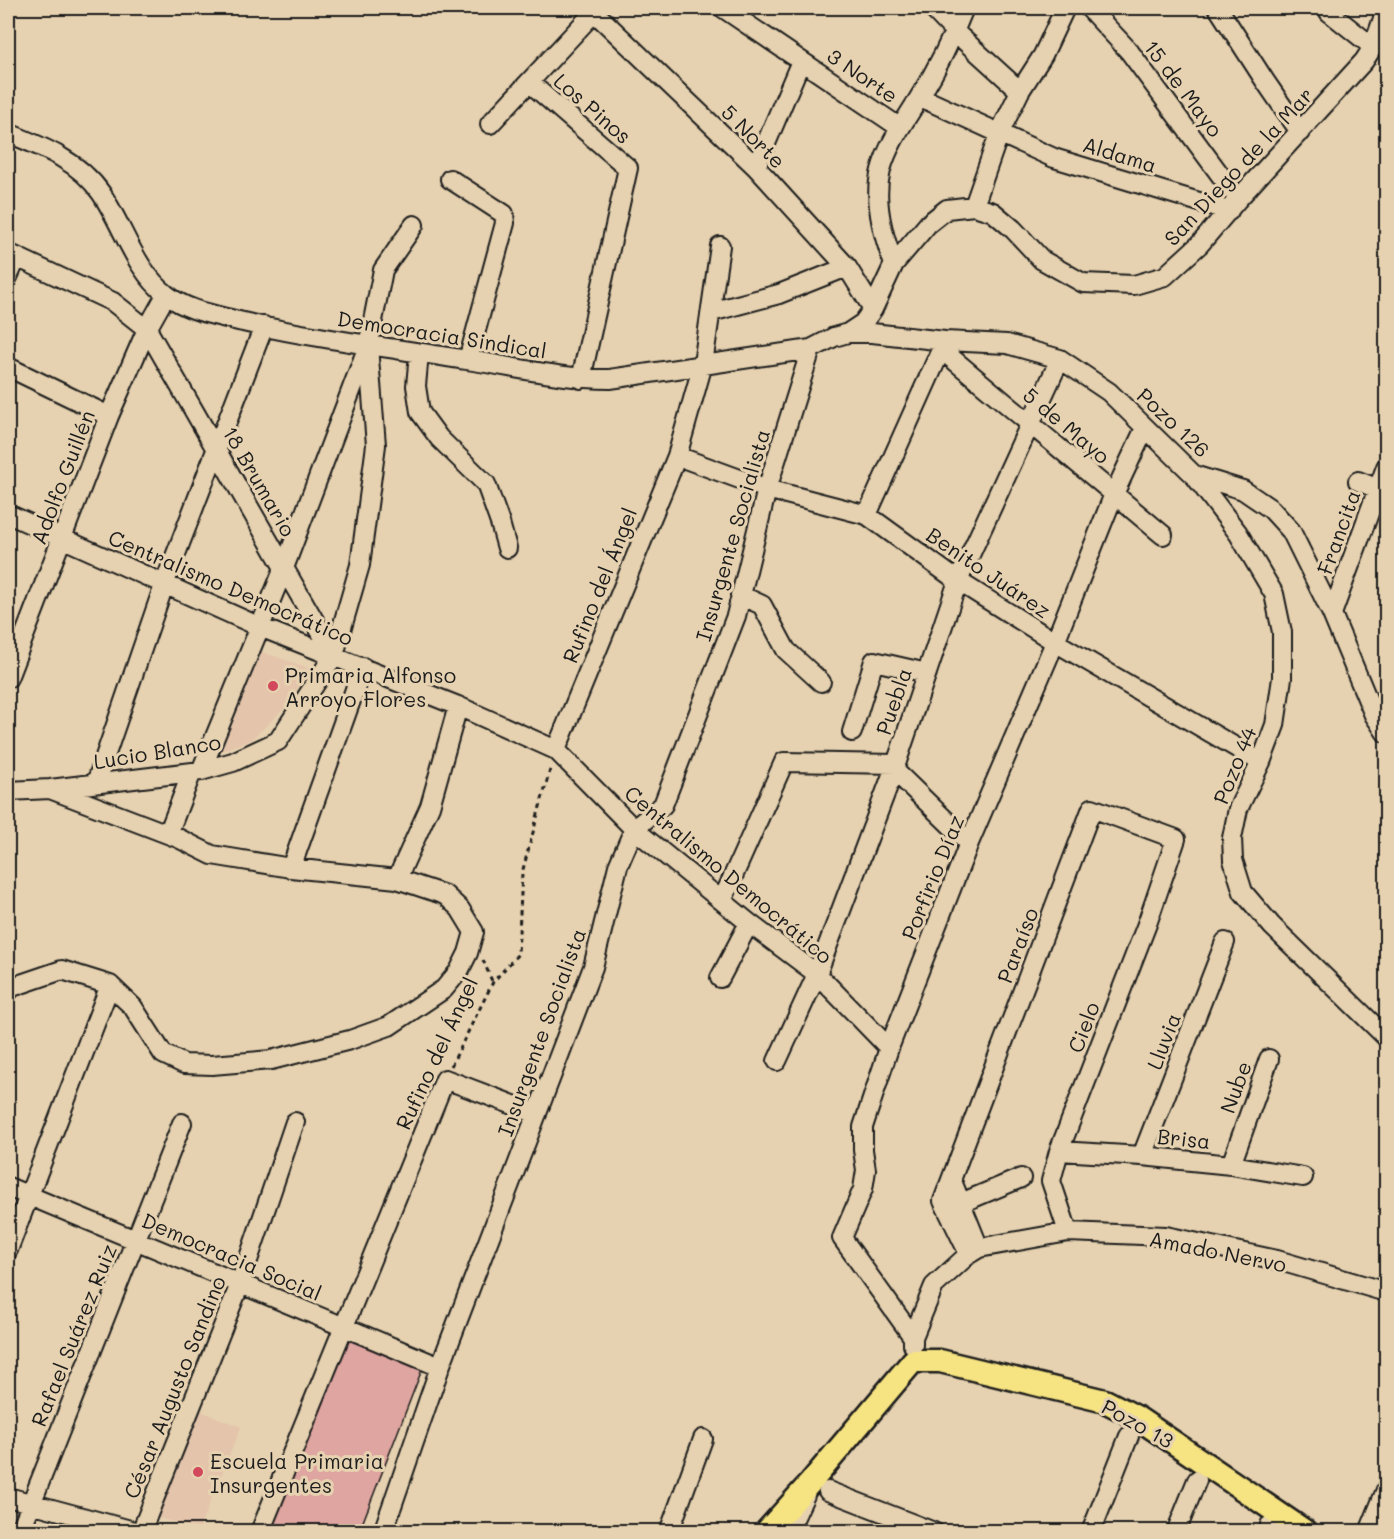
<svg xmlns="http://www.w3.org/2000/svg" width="1394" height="1539" font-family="Mali,sans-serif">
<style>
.built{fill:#e4c4ab}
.building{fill:#dfa5a0;stroke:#1c1c1c;stroke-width:1.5}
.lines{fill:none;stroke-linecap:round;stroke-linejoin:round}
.minor-casing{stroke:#1c1c1c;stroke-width:22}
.major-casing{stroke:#1c1c1c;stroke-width:27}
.path{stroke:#1c1c1c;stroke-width:3;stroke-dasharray:4.5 4.5;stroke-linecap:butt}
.minor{stroke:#e6d2b0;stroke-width:18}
.major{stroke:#f6e381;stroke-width:22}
.poi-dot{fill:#d1495b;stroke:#e6d2b0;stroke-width:2}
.labels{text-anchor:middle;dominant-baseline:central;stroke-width:6;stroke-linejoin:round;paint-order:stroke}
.street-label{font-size:21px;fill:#1c1c1c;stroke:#e6d2b0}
.poi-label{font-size:21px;fill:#1c1c1c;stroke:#e6d2b0;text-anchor:start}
</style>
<rect width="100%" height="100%" fill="#e6d2b0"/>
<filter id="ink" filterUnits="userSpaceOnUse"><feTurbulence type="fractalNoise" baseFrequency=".0167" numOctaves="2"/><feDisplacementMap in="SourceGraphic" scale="12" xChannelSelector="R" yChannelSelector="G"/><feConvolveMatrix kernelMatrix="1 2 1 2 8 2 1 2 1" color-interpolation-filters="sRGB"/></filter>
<g filter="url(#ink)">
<path class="built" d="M262,652L309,668L288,705L252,739L221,751Z
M198,1410L241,1427L199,1529L155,1517Z"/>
<path class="building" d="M344,1335L423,1367L359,1532H269Z"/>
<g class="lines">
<g class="minor-casing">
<path id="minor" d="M590,8L756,167L847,267L873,309
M723,8L899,127
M932,8L955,32L1020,91
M1089,8L1129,51L1238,199
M1218,8L1265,81L1300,132
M1329,12L1373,47
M529,82L628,168L581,379
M920,97L1054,158L1229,211
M490,124L598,8
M8,133C43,147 79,161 101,193C124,227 134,269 167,295C189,312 217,315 243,322C317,339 392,348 467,360C515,367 562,379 610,379L811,349L834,337L848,333H872L945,341L1007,344L1060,359L1109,392L1194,475L1243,490L1271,509L1291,531L1332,614L1374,715L1386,733
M756,167L801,61
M450,179L504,214L505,223L468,360
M974,206L999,134L1020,91L1043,55L1065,8
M8,253L113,302L147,329L334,655
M894,264C883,236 873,201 881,170C888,144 905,121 919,98C937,69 952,39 964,8
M8,277L17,257
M711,312L779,294L847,267
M848,333L863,323L873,309L894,264L928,224L947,209L974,206L993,212L1013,229L1042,260L1083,283L1134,285L1165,276L1200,244L1238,199L1364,61L1373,47L1386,10
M942,350L1163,535
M419,353L416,386L420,412L439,438L486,484L500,523L507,548
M8,367L109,416
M677,456L767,489L867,515L958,581L1055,642L1261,762
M1194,475L1238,533L1274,594L1282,632V678L1275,725L1261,762L1238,809L1232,838L1233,860L1243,892L1272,926L1386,1037
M1358,481L1386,492
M8,514L260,627L458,706L556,750L634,829L749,923L817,974L889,1048
M867,515L945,341
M740,595L762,605L786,650L821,682
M1332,614L1386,467
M8,678L109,416L147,329L166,295
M852,732L874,661L927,673
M556,750L677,456L703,364L720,246
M894,770L969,843
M201,771L284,568L368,346L383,270L414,225
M96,783L164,585L264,326
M8,791L50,789L201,771L233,762L278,741L334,655L360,565L376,445L368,346
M168,834L192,772
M291,868L363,667
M397,879L430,806L458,706
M722,901L784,762L896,764
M720,978L749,923
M8,992L12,987L62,970L110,985L133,1007L163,1054L184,1064L212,1065L271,1060L350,1040L389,1026L444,989L459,971L468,953L474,932L460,909L445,895L397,879L291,868L212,855L178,838L50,789
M777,1061L817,974L894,770L958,581L1060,359
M1059,1151L1142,1156L1231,1165L1303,1177
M1142,1156L1225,942
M1231,1165L1269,1059
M952,1181L979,1248
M8,1187L440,1367
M961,1203L1021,1178
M8,1250L110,985
M969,1254L943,1201L1092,808L1176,839L1147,924L1059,1151L1051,1181L1068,1232
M913,1337L842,1238L863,1189L866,1170L863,1150V1127L889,1048L969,843L1055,642L1114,494L1145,428
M913,1345V1337L934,1286L969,1254L979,1248L1068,1232L1166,1236L1277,1260L1386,1292
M828,1491L934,1532
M8,1497L138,1532
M20,1532L182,1123
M141,1532L240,1284L295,1122
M260,1532L445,1079L537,1114
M383,1532L440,1367L593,967L618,866L634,829L663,805L736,616L767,489L811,349
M669,1532L703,1439
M788,1532L805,1495
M1091,1532L1129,1436
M1176,1532L1197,1480
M1268,1532L1270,1525
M1369,1532L1386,1490"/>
</g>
<g class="major-casing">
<path id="major" d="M766,1532L811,1482L913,1361H940L1105,1401L1136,1417L1306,1532"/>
</g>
<path class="path" d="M483,960L492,981
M451,1066L493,982L518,954L522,873L551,766"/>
<use href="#minor" class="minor"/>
<use href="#major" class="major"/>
</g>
</g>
<g class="poi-dot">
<circle cx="273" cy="686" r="6"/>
<circle cx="198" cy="1472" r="6"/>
</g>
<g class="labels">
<g class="street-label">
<text transform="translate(863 75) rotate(34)">3 Norte</text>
<text transform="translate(1184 88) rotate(53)">15 de Mayo</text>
<text transform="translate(593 108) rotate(41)">Los Pinos</text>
<text transform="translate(754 136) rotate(45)">5 Norte</text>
<text transform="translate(1120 154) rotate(17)">Aldama</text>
<text transform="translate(1238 166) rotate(-47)">San Diego de la Mar</text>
<text transform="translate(442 334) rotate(9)">Democracia Sindical</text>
<text transform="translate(1174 422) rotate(43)">Pozo 126</text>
<text transform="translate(1067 425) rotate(40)">5 de Mayo</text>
<text transform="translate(62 477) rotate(-69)">Adolfo Guillén</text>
<text transform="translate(260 481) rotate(60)">18 Brumario</text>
<text transform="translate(1338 532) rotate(-70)">Francita</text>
<text transform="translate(732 535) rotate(-74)">Insurgente Socialista</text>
<text transform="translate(989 572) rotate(34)">Benito Juárez</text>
<text transform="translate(599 585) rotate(-68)">Rufino del Ángel</text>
<text transform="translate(231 587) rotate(23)">Centralismo Democrático</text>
<text transform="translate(893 701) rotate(-71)">Puebla</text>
<text transform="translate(157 751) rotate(-9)">Lucio Blanco</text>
<text transform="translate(1234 765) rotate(-68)">Pozo 44</text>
<text transform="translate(729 874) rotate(40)">Centralismo Democrático</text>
<text transform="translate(932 877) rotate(-68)">Porfirio Díaz</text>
<text transform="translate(1017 945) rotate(-69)">Paraíso</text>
<text transform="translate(1083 1027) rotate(-69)">Cielo</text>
<text transform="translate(541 1032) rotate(-70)">Insurgente Socialista</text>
<text transform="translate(1163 1041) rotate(-69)">Lluvia</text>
<text transform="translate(436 1053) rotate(-65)">Rufino del Ángel</text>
<text transform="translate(1235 1087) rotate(-70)">Nube</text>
<text transform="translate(1184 1138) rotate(6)">Brisa</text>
<text transform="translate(1218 1251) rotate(11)">Amado Nervo</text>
<text transform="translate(232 1256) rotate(23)">Democracia Social</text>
<text transform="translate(73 1335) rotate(-68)">Rafael Suárez Ruiz</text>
<text transform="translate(174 1387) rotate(-68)">César Augusto Sandino</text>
<text transform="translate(1138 1423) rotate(29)">Pozo 13</text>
</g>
<g class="poi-label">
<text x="285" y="674">Primaria Alfonso<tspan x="285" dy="24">Arroyo Flores</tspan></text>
<text x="210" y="1460">Escuela Primaria<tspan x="210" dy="24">Insurgentes</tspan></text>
</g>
</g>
<rect width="1394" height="1539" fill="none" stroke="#e6d2b0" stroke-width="30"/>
<rect x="15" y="15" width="1364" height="1509" fill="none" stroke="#1c1c1c" stroke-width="2" filter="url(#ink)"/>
</svg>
